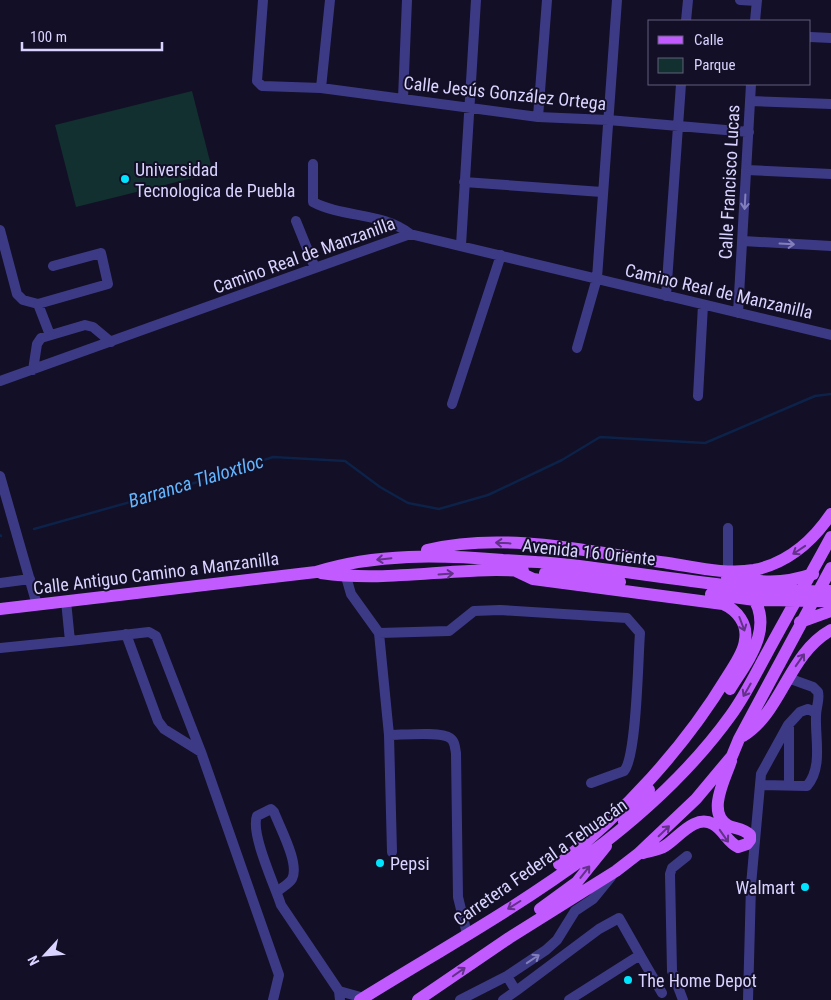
<svg xmlns="http://www.w3.org/2000/svg" width="831" height="1000" font-family="'Roboto Condensed',sans-serif">
<style>
.green{fill:#12302f}
.lines{fill:none;stroke-linecap:round;stroke-linejoin:round}
.stream{stroke:#0c2248;stroke-width:2.5}
.minor{stroke:#3d3a85;stroke-width:10}
.major{stroke:#c25bff;stroke-width:12}
.oneway{stroke:#837fbc}
.oneway2{stroke:#623188}
.poi-dot{fill:#00e5ff;stroke:#130f26;stroke-width:2}
.labels{text-anchor:middle;dominant-baseline:central;stroke-width:4;stroke-linejoin:round;paint-order:stroke}
.street-label{font-size:18px;fill:#d9d4ff;stroke:#130f26}
.poi-label{font-size:18px;fill:#d9d4ff;stroke:#130f26;text-anchor:start}
.water-label{font-size:19px;font-style:italic;fill:#62b6ff;stroke:#130f26}
</style>
<rect width="100%" height="100%" fill="#130f26"/>
<path class="green" d="M192,91L213,173L76,207L55,125Z"/>
<g class="lines">
<path class="stream" d="M34,529L173,490L273,457L345,461L380,487L408,503L439,509L488,495L562,460L600,437L705,443L815,396L831,394
M0,535L1,536"/>
<path class="minor" d="M263,0L257,81L262,86L321,88L538,117L608,120L749,132
M740,0L757,1
M686,21L688,0
M755,21L757,0
M810,37L831,38
M321,88L330,0
M403,99L407,0
M751,101L831,104
M538,117L547,0
M313,164V202C343,218 383,212 410,234
M746,170L831,174
M464,182L602,192
M296,221L315,268
M0,230L17,294L23,300L38,304L50,335
M743,241L831,246
M461,245L476,0
M666,296L681,84
M38,304L108,284L101,253L53,266
M738,313L751,84
M577,348L597,278L617,0
M33,370L37,344L41,338L85,325L93,327L111,342
M0,381L410,234L831,335
M698,396L703,305
M452,404L501,255
M0,476L37,605
M344,570L351,594L379,633L389,735L392,852
M728,571V528
M0,583L30,579
M66,601L70,641L149,632L156,636L201,752L279,975L273,1000
M379,633L449,631L474,611L500,610L627,618L640,633C638,657 637,757 624,771L591,783
M126,634L158,721L164,729L201,752
M0,648L70,641
M789,727V786
M389,735C402,735 441,731 450,738C455,741 455,748 456,753L458,897L467,934
M761,785L807,786C823,767 815,739 816,716C816,707 820,700 818,692L813,687L788,678
M277,892C281,888 289,884 292,879C300,864 280,828 274,812L271,809L257,816C250,833 275,886 281,905L339,991L340,1000
M507,976L516,991L599,929L619,918L640,955
M339,991L364,998
M460,1000L507,976L546,950L557,940L575,911L593,899L611,877
M503,1000L516,991
M569,1000L640,955L662,993
M683,1000L672,971L670,874L672,868L687,856
M748,1000L751,885L761,774L788,725L800,712L808,709L816,713"/>
<path class="major" d="M427,550C505,531 590,552 668,563C695,567 726,575 754,570C788,563 812,542 831,514
M514,570L533,579L723,604C737,610 748,624 745,640C744,653 733,667 727,677C684,748 624,813 559,864
M321,573C390,583 456,566 523,571
M545,573L620,582
M727,577C760,582 781,585 813,574
M711,594L755,600L831,601
M0,609L316,572C377,553 440,555 503,560C522,561 541,562 560,564C651,573 739,593 831,591
M800,622L831,611
M730,689C748,660 775,628 751,594
M743,736C782,712 788,654 831,630
M624,822L649,790
M643,853C650,851 659,850 665,846C679,837 695,814 713,824C724,830 727,842 738,847L747,844L750,840V835C743,828 736,829 729,826C705,814 726,777 731,761
M540,909L577,882L606,846
M360,1000C492,918 639,843 731,715C745,696 756,673 767,653C788,614 810,576 831,537
M418,1000L509,938L616,871L638,854L696,799L732,756L739,739L831,568"/>
</g>
<defs><path id="oneway-shaft" d="M-6 0H5M1.5-3L5.5 0L1.5 3" fill="none" stroke-width="1.6" stroke-linecap="round" stroke-linejoin="round" transform="scale(1.25)"/></defs>
<g class="oneway">
<use href="#oneway-shaft" transform="translate(745 202) rotate(93)"/>
<use href="#oneway-shaft" transform="translate(787 244) rotate(3)"/>
<use href="#oneway-shaft" transform="translate(533 959) rotate(-34)"/>
</g>
<g class="oneway2">
<use href="#oneway-shaft" transform="translate(503 543) rotate(-177)"/>
<use href="#oneway-shaft" transform="translate(799 550) rotate(146)"/>
<use href="#oneway-shaft" transform="translate(384 559) rotate(174)"/>
<use href="#oneway-shaft" transform="translate(446 574) rotate(-4)"/>
<use href="#oneway-shaft" transform="translate(742 624) rotate(69)"/>
<use href="#oneway-shaft" transform="translate(800 660) rotate(-55)"/>
<use href="#oneway-shaft" transform="translate(747 690) rotate(120)"/>
<use href="#oneway-shaft" transform="translate(664 831) rotate(-44)"/>
<use href="#oneway-shaft" transform="translate(724 836) rotate(55)"/>
<use href="#oneway-shaft" transform="translate(585 872) rotate(-52)"/>
<use href="#oneway-shaft" transform="translate(514 905) rotate(148)"/>
<use href="#oneway-shaft" transform="translate(459 972) rotate(-35)"/>
</g>
<g class="poi-dot">
<circle cx="125" cy="179" r="5"/>
<circle cx="380" cy="863" r="5"/>
<circle cx="805" cy="887" r="5"/>
<circle cx="628" cy="980" r="5"/>
</g>
<g class="labels">
<g class="street-label">
<text transform="translate(505 93) rotate(6)">Calle Jesús González Ortega</text>
<text transform="translate(729 182) rotate(-87)">Calle Francisco Lucas</text>
<text transform="translate(304 255) rotate(-20)">Camino Real de Manzanilla</text>
<text transform="translate(719 291) rotate(13)">Camino Real de Manzanilla</text>
<text transform="translate(589 552) rotate(6)">Avenida 16 Oriente</text>
<text transform="translate(156 573) rotate(-7)">Calle Antiguo Camino a Manzanilla</text>
<text transform="translate(540 862) rotate(-35)">Carretera Federal a Tehuacán</text>
</g>
<g class="poi-label">
<text x="135" y="169">Universidad<tspan x="135" dy="21">Tecnologica de Puebla</tspan></text>
<text x="390" y="863">Pepsi</text>
<text x="795" y="887" text-anchor="end">Walmart</text>
<text x="638" y="980">The Home Depot</text>
</g>
<g class="water-label">
<text transform="translate(196 481) rotate(-17)">Barranca Tlaloxtloc</text>
</g>
</g>
<rect x="648" y="20" width="162" height="65" fill="#130f26" stroke="#625e7d"/>
<rect x="658" y="36" width="25" height="8" fill="#c25bff" stroke="#625e7d"/>
<text x="694" y="45" font-size="15" fill="#d9d4ff">Calle</text>
<rect x="658" y="58" width="25" height="15" fill="#12302f" stroke="#625e7d"/>
<text x="694" y="70" font-size="15" fill="#d9d4ff">Parque</text>
<g transform="translate(45 955) rotate(244)" stroke="#130f26" stroke-width="4" paint-order="stroke">
<path d="M0-4L9 19L0 12L-9 19Z" fill="#d9d4ff"/>
<text y="-8" font-size="14" font-weight="bold" text-anchor="middle" fill="#d9d4ff">N</text>
</g>
<path d="M22 42v8h140v-8" fill="none" stroke="#d9d4ff" stroke-width="2.5"/>
<text x="30" y="42" font-size="15" fill="#d9d4ff" stroke="#130f26" stroke-width="4" paint-order="stroke">100 m</text>
</svg>
